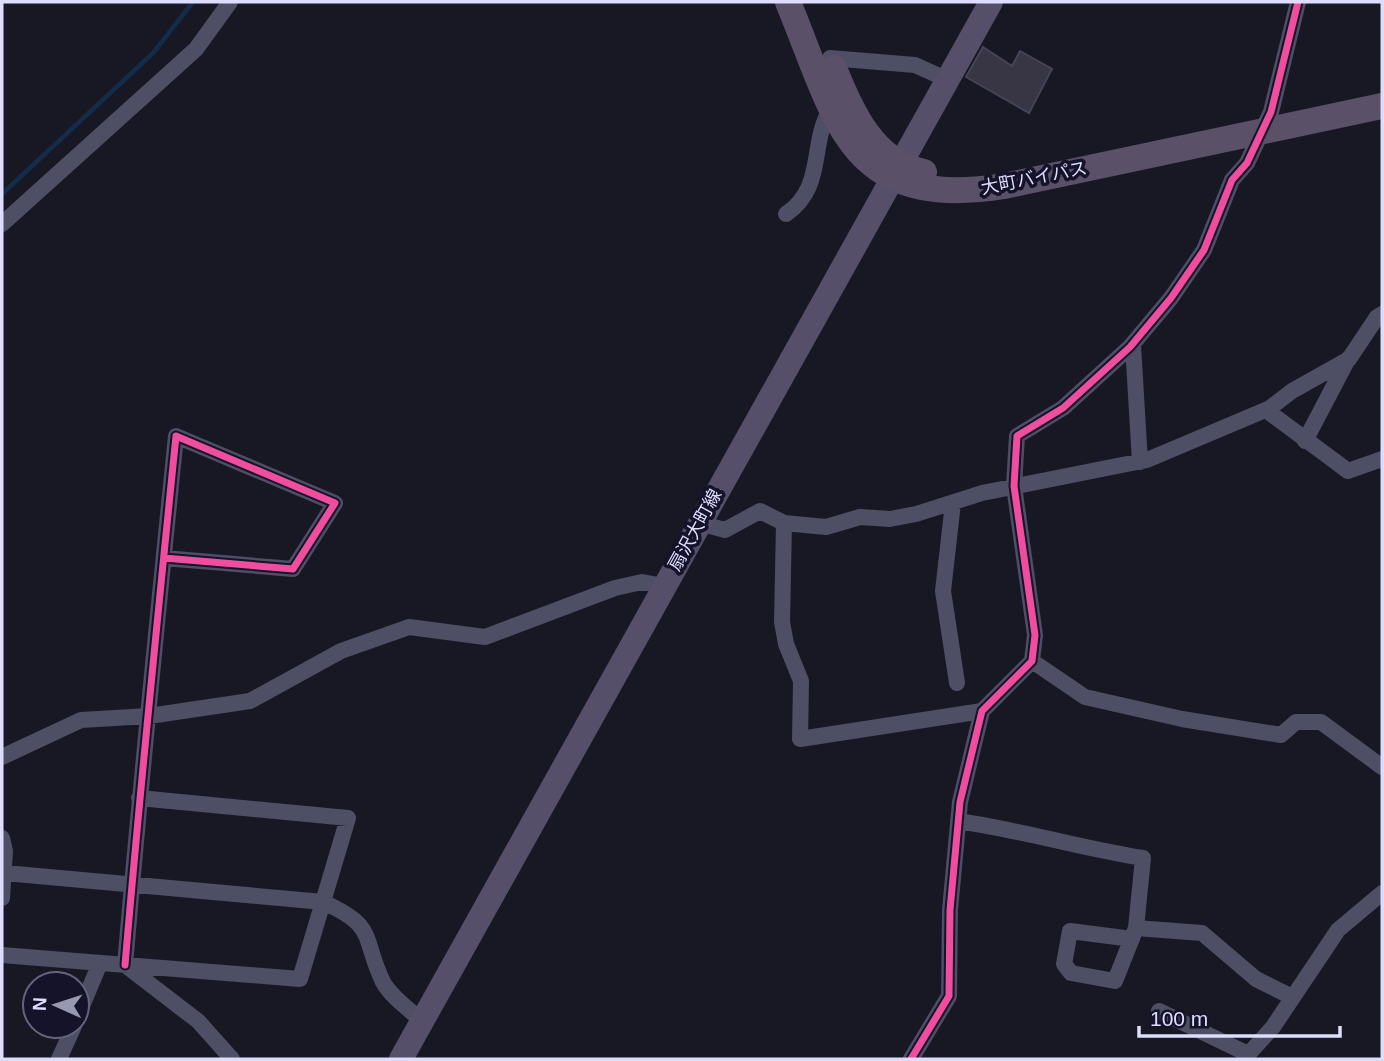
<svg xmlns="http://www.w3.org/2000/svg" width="1384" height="1061" font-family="Helvetica,'Noto Sans JP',sans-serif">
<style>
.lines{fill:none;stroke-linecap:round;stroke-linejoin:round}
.stream{stroke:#132c49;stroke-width:4.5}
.building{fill:#383645;stroke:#454356;stroke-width:2}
.minor{stroke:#4e4e64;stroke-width:16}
.primary{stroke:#554f69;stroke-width:24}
.trunk{stroke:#5a5068;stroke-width:26}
.cycleway-casing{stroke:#141329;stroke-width:11}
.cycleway{stroke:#ef4d9e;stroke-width:7}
.labels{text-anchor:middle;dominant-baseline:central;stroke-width:7;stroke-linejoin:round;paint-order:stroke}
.street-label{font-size:18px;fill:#deddfd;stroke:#141329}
</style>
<rect width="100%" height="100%" fill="#181824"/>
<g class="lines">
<path class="stream" d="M2,194L153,53L193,2"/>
</g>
<path class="building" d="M983,47L1012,66L1020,51L1052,69L1029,113L966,77Z"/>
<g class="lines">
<path class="minor" d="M830,58L915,65L946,79
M786,214C826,187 809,143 831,108
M2,224L196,49L230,2
M1133,345L1140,462
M1266,410L1348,471L1382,459
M1305,441L1348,359
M953,503L943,591L957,683
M699,523L725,530L760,511L784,523L826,527L860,517L890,519L916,514L982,493L1147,460L1270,408L1292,391L1349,359L1377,317L1382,314
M784,523L782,622L786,644L801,681L800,739L982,711
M1032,661L1085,697L1182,719L1281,735L1296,722H1321L1382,767
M2,757L81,720L149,716L250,701L341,651L409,627L485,637L615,588L642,582L664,586
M958,821C1021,830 1080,848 1143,858L1136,928L1202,933L1256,979L1292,997
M2,838L5,851L2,898
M5,873L323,902C378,927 361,936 383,982C391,997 410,1010 422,1021
M1132,939L1070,931L1064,964L1071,973L1115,981L1136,928
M2,955L300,979L348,818L139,798
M125,965C140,788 158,612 176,436L335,503L293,569L164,558
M125,965L198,1021L232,1059
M1159,1011L1248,1054
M77,1018L100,963
M59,1059L74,1026
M911,1059L949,996L950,910L960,802L982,711L1032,661L1035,635L1014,486L1017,436L1063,408L1130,347L1171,298L1204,250L1232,180L1247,163L1271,112L1298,2
M1244,1059L1273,1027L1338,930L1382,893"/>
<path class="primary" d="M401,1059L991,2"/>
<path class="trunk" d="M788,2C837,121 848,211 1004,186L1382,106
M834,68C851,111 874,163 924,172"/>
<g class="cycleway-casing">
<path id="cycleway" d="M125,965C140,788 158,612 176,436L335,503L293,569L164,558
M911,1059L949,996L950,910L960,802L982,711L1032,661L1035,635L1014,486L1017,436L1063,408L1130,347L1171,298L1204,250L1232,180L1247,163L1271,112L1298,2"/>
</g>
<use href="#cycleway" class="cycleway"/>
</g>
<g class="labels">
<g class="street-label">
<text transform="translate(1034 178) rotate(-11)">大町バイパス</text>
<text transform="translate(695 530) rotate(-61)">扇沢大町線</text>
</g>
</g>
<rect width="1384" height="1061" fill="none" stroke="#deddfd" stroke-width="7"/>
<g transform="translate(56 1005) rotate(273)"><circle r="33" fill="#141329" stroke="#65647e" stroke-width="2"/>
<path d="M0-5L12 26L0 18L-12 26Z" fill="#9998b1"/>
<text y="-10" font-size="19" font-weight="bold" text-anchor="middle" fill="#deddfd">N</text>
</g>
<path d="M1139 1026v10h201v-10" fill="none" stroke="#deddfd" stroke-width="3.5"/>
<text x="1150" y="1026" font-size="21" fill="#deddfd" stroke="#141329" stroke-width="5" paint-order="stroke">100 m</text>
</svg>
